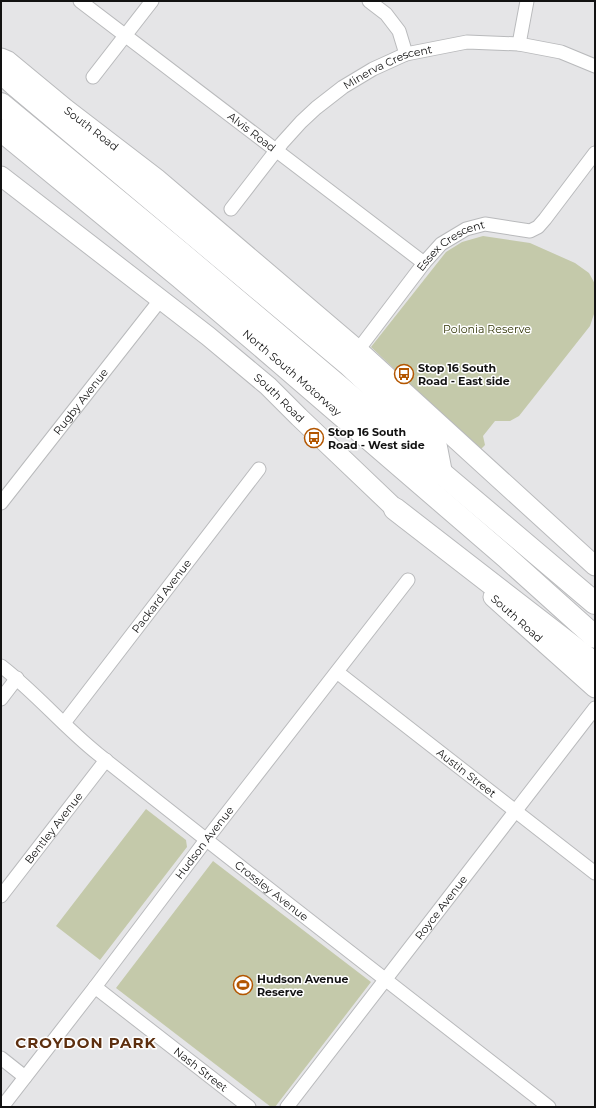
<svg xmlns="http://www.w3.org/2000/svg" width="596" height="1108" font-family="Montserrat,sans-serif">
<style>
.green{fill:#c4c9aa}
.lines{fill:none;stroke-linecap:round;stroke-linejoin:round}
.minor-casing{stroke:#b9babc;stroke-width:15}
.secondary-casing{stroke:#b9babc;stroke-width:21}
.motorway-casing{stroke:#b9babc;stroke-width:24}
.minor{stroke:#fff;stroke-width:13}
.secondary{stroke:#fff;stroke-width:19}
.motorway{stroke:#fff;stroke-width:22}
.labels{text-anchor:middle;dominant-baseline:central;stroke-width:3;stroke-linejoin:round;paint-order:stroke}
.street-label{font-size:11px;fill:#121212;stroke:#fff}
.park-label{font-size:11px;fill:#2f3303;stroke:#fff}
.poi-label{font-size:11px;font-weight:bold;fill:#121212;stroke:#fff;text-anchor:start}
.district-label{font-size:15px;font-weight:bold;letter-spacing:1px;fill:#5d2f0f;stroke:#fff}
</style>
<rect width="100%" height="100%" fill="#e5e5e7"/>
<path class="green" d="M483,236L530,243L575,263L589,273L595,284V311L590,326L519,416L510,421H495L483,436L485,445L480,450L371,347L446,252L462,242Z
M146,809L186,840L187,847L100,960L56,926Z
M213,861L371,982L275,1107H271L116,988Z"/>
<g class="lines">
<g class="minor-casing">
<g id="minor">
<path id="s1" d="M80,1L424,263"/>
<path d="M369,1L386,14L399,31L406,54"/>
<path d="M519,44L527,1"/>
<path d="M93,77L152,1"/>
<path id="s2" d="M231,209L282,143L301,122L316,108L343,87L373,69L406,54L467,42L519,44L561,52L595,66"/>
<path id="s3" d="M358,350L424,263L441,244L466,229L485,224L530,231L538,227L545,219L595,153"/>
<path id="s4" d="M1,503L161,299"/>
<path id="s5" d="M1,666C36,693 64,727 98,754C247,873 398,989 549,1107"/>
<path id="s6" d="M337,672L595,873"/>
<path d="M1,699L17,678"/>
<path id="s7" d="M64,723L259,469"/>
<path id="s8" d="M1,896L106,760"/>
<path id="s9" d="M95,987L249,1107"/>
<path d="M1,1058L25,1077"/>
<path id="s10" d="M2,1107L95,987L206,840L408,580"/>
<path id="s11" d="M287,1107L595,708"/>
</g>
</g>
<g class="secondary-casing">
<g id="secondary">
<path id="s12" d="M1,58L8,61L66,109L156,178L358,350L595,566"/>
<path id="s13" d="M1,176L208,336L268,386L299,417L406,519"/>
<path id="s14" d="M493,597L595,688"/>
</g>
</g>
<g class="motorway-casing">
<g id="motorway">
<path d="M1,72L14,84L348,364L436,447L441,473"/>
<path d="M1,104L181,253L595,603"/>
<path id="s15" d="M1,130L180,277L280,362L506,557L595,637"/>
<path d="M395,509L595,664"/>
</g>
</g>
<use href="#minor" class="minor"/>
<use href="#secondary" class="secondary"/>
<use href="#motorway" class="motorway"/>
</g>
<defs>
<g id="bus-ring" transform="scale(1)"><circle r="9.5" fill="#fff" stroke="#b35600" stroke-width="1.5"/><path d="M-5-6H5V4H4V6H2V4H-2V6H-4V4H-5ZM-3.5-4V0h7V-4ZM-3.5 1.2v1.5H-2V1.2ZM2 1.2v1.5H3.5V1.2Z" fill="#b35600"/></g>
<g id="stadium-ring" transform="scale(1)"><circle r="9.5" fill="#fff" stroke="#b35600" stroke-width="1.5"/><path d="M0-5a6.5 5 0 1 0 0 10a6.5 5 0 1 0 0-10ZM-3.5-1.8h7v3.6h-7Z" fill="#b35600"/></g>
</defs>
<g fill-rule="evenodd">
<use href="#bus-ring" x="404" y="374"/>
<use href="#bus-ring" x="314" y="438"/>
<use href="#stadium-ring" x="243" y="985"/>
</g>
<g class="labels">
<g class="street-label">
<text stroke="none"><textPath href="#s2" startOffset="216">Minerva Crescent</textPath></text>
<text stroke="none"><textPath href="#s12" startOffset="115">South Road</textPath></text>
<text stroke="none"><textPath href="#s1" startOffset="216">Alvis Road</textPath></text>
<text stroke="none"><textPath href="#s3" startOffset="142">Essex Crescent</textPath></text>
<text stroke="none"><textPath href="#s15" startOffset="379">North South Motorway</textPath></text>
<text stroke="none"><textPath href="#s13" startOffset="356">South Road</textPath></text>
<text stroke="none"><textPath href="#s4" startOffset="129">Rugby Avenue</textPath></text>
<text stroke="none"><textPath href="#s7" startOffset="160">Packard Avenue</textPath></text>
<text stroke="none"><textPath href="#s14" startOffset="32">South Road</textPath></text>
<text stroke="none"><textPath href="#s6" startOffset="164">Austin Street</textPath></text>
<text stroke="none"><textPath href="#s8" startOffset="86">Bentley Avenue</textPath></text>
<text stroke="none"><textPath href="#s10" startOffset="333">Hudson Avenue</textPath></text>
<text stroke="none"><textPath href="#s5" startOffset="352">Crossley Avenue</textPath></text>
<text stroke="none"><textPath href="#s11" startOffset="252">Royce Avenue</textPath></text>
<text stroke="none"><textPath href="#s9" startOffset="134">Nash Street</textPath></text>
</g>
<g class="park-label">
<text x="487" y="329">Polonia Reserve</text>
</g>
<g class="poi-label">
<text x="418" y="368">Stop 16 South<tspan x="418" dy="13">Road - East side</tspan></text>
<text x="328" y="432">Stop 16 South<tspan x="328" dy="13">Road - West side</tspan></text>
<text x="257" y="979">Hudson Avenue<tspan x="257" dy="13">Reserve</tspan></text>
</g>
<g class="district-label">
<text x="86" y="1042">CROYDON PARK</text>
</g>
</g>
<rect width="596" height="1108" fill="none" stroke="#121212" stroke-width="4"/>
</svg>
